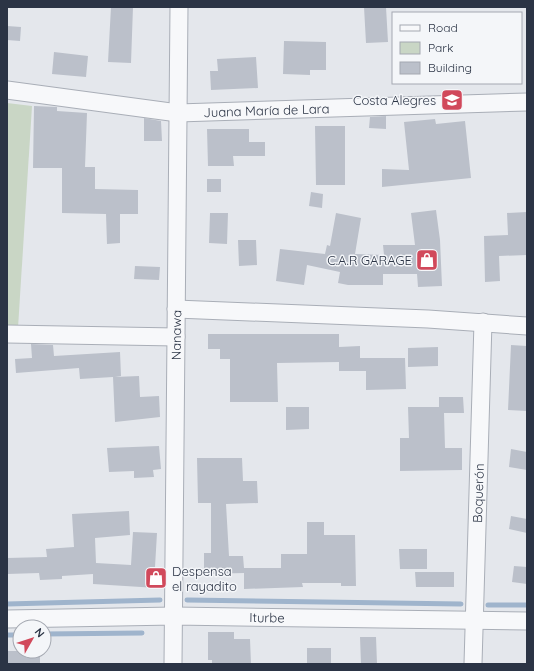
<svg xmlns="http://www.w3.org/2000/svg" width="534" height="671" font-family="Quicksand,sans-serif">
<style>
.green{fill:#c9d6c5}
.lines{fill:none;stroke-linecap:round;stroke-linejoin:round}
.stream{stroke:#9fb4cc;stroke-width:5}
.building{fill:#bbc0ca}
.minor-casing{stroke:#a9aeb7;stroke-width:19}
.minor{stroke:#f7f8fa;stroke-width:17}
.labels{text-anchor:middle;dominant-baseline:central;stroke-width:3;stroke-linejoin:round;paint-order:stroke}
.poi-label{font-size:13px;fill:#2b3445;stroke:#f4f6f9;text-anchor:end}
.street-label{font-size:13px;fill:#2b3445;stroke:#f4f6f9}
</style>
<rect width="100%" height="100%" fill="#e4e7ec"/>
<path class="green" d="M7,103L32,106L18,328H7Z"/>
<g class="lines">
<path class="stream" d="M187,600L461,604
M7,604L160,600
M488,605H527
M44,634L142,633
M7,635H20"/>
</g>
<path class="building" d="M111,7H133L131,63L108,62Z
M364,7H386L388,42L366,43Z
M7,26L21,27L20,41L7,40Z
M284,41L326,42V70H310V75L283,74Z
M54,52L88,56L86,77L52,74Z
M256,57L258,88L211,90L210,71H218L217,59Z
M34,106L57,107V111L87,113L85,167H95V189L138,190V214H120V243L107,244L106,214L62,213V168H33Z
M386,116V129L369,128L370,117Z
M144,118L161,121L162,141H144Z
M435,119L436,124L465,121L471,178L382,187V169L409,170L404,122Z
M315,126H345V185H316Z
M207,129H249V142H265V156H233L234,166H208Z
M207,179H221V192H207Z
M311,192L323,194L322,208L309,206Z
M436,210L440,240L442,286L418,287L417,274H383V285H348L338,283L340,272L307,265L304,285L276,281L280,249L325,254L327,245L330,246L336,213L361,218L355,254L384,255L383,245H415L411,213Z
M527,212V255L499,256L500,281L485,282L484,236L508,235L507,213Z
M210,213H228L227,244L209,243Z
M238,240H256L257,265L239,266Z
M135,266L160,267L159,280L134,279Z
M208,334H339V347L360,346V358H405L406,389L366,390V371H339V362L277,363L278,402H230V359H220V349H208Z
M31,344L53,345L54,356L120,352L121,376L115,377L139,376L140,397L159,396L160,417L115,422L113,377L80,379L79,368L16,373L15,359L32,358Z
M511,345L527,346V411L508,410Z
M438,347V366L408,367V348Z
M439,397H463L464,413H444L445,448H462V470L400,471V438H409L408,407H439Z
M286,407H309V429L286,430Z
M159,446L161,469L153,470L154,477L134,478V471L109,472L107,448Z
M511,449L527,452V470L509,467Z
M197,458H242L243,481H257L258,503L226,504L229,556H243L244,568H281V554H307V522H324V535H355L356,586H341V583H302L303,587L244,589V573L204,574V553H211V503H198Z
M129,511L130,535L95,538L96,563L131,565L133,532L157,533L155,567H158L157,588L93,584V574L62,576V579L40,580L39,573L7,574V558L47,557L46,549L74,547L72,514Z
M511,516L527,519V533L509,529Z
M399,549H427V569H400Z
M514,566L527,567V584L512,582Z
M415,572H454V587H416Z
M208,632H234V639H250L251,664H212V660H208Z
M360,637H376L377,664H361Z
M307,648H331V664H307Z
M7,651H40V664H7Z"/>
<g class="lines">
<g class="minor-casing">
<g id="minor">
<path id="s1" d="M7,90L178,113L527,102"/>
<path d="M176,309L428,319L527,326"/>
<path d="M7,334L176,337"/>
<path id="s2" d="M7,619L174,616L527,621"/>
<path id="s3" d="M173,664L179,7"/>
<path id="s4" d="M473,664L483,322"/>
</g>
</g>
<use href="#minor" class="minor"/>
</g>
<defs>
<g id="school-square" transform="scale(1.15)"><rect x="-9" y="-9" width="18" height="18" rx="4" fill="#d1495b" stroke="#f4f6f9"/><path d="M0-5L7-2L0 1L-7-2ZM-4 1L0 2.5L4 1V4Q0 6-4 4Z" fill="#fff"/></g>
<g id="shop-square" transform="scale(1.15)"><rect x="-9" y="-9" width="18" height="18" rx="4" fill="#d1495b" stroke="#f4f6f9"/><path d="M-5-2.5h2.3a2.7 3.5 0 0 1 5.4 0H5L5.5 6h-11ZM-1.5-2.5h3a1.5 2.3 0 0 0-3 0Z" fill="#fff"/></g>
</defs>
<g fill-rule="evenodd">
<use href="#school-square" x="452" y="100"/>
<use href="#shop-square" x="427" y="260"/>
<use href="#shop-square" x="156" y="578"/>
</g>
<g class="labels">
<g class="poi-label">
<text x="436" y="100">Costa Alegres</text>
<text x="412" y="260">C.A.R GARAGE</text>
<text x="172" y="571" text-anchor="start">Despensa<tspan x="172" dy="15">el rayadito</tspan></text>
</g>
<g class="street-label">
<text stroke="none"><textPath href="#s1" startOffset="261">Juana María de Lara</textPath></text>
<text stroke="none"><textPath href="#s3" startOffset="329">Nanawa</textPath></text>
<text stroke="none"><textPath href="#s4" startOffset="171">Boquerón</textPath></text>
<text stroke="none"><textPath href="#s2" startOffset="260">Iturbe</textPath></text>
</g>
</g>
<rect width="534" height="671" fill="none" stroke="#2b3445" stroke-width="16"/>
<rect x="392" y="12" width="130" height="72" fill="#f4f6f9" stroke="#a4a8b1"/>
<rect x="400" y="25" width="20" height="6" fill="#f7f8fa" stroke="#a4a8b1"/>
<text x="428" y="32" font-size="12" fill="#2b3445">Road</text>
<rect x="400" y="42" width="20" height="12" fill="#c9d6c5" stroke="#a4a8b1"/>
<text x="428" y="52" font-size="12" fill="#2b3445">Park</text>
<rect x="400" y="62" width="20" height="12" fill="#bbc0ca" stroke="#a4a8b1"/>
<text x="428" y="72" font-size="12" fill="#2b3445">Building</text>
<g transform="translate(32 639) rotate(51)"><circle r="19" fill="#f4f6f9" stroke="#a4a8b1"/>
<path d="M0-3L7 15L0 10L-7 15Z" fill="#d1495b"/>
<text y="-6" font-size="11" font-weight="bold" text-anchor="middle" fill="#2b3445">N</text>
</g>
</svg>
